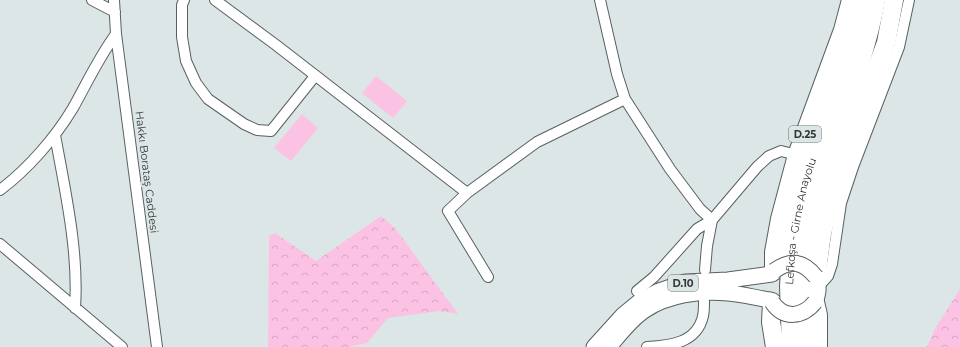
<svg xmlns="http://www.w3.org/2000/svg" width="960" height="347" font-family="Montserrat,sans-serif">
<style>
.forest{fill:url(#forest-crowns)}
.garden{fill:#fcc2e4}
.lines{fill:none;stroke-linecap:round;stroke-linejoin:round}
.street-casing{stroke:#586061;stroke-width:12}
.primary-casing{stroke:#586061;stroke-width:17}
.highway-casing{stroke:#586061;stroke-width:20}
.street{stroke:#fff;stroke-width:10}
.primary{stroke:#fff;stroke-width:15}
.highway{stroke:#fff;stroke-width:18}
.primary-bridge-casing{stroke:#586061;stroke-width:17;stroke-linecap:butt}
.primary-bridge{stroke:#fff;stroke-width:15}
.labels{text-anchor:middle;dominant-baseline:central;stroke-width:4;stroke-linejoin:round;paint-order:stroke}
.shield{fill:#dce6e7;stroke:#666c6c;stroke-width:1}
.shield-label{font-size:10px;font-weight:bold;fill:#343738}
.street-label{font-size:11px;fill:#343738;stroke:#dce6e7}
</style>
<defs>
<pattern id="forest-crowns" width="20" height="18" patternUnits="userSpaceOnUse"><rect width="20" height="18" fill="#fcc2e4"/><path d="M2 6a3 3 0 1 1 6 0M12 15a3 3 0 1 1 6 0" fill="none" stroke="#d9a7c4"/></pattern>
</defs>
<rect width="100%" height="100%" fill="#dce6e7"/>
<path class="forest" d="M381,216L395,228L458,314L439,311L388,318L367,343L348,347H268L269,236L275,233L316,261Z
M960,289V347H927L936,327Z"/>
<path class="garden" d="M376,76L407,101L393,118L362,93Z
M302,114L318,128L291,161L274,148Z"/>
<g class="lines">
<g class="street-casing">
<path id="street" d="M92,0L115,12
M114,0L116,34L157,347
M184,0L182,5V37L186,61L196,83L208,99L244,124L257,130L271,131L315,76
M215,0L276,45L467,193
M600,0L617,74L625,99L670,169L700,209L712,220
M55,135C65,190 79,252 75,308
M0,190C28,169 55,138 73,108C87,83 99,57 116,34
M0,244L122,347
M705,270L707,246L712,220
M488,277L448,211L467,193L537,142L625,99
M819,286L828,276L832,264L841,203L853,167L899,47L909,0
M637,291L654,277L697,229L712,220L757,167L769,156L781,151L797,155
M647,347C670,346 697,343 703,316C704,312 704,306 704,301"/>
</g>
<g class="primary-casing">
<path id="primary" d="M815,302C819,292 819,286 816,277
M594,347L623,315L640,301L659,291L685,282L728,280L772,274
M609,347C620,334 631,319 645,310C668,295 701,290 728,293C742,294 756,298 770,300"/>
</g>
<g class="highway-casing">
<g id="highway">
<path d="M774,271V252L780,219L797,155L843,30L851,0"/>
<path d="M816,277L822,234L833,184L886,43L894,0"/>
<path d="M772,302L771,322L775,347"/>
<path d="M815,302L818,315V347"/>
<path id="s1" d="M791,347L789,286L792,242L804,183L830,110L860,17L863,0"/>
<path d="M805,347C801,302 803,258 812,214C814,204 815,192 819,182C838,122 865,62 876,0"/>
</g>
</g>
<use href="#street" class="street"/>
<use href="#primary" class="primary"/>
<use href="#highway" class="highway"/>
<g class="primary-bridge-casing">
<path id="primary-bridge" d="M774,271C791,259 803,261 816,277
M772,302C784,320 803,317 815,302"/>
</g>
<use href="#primary-bridge" class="primary-bridge"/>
</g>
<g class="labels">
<g class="shield">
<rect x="789" y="126" width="32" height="16" rx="3"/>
<rect x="668" y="275" width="30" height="16" rx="3"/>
</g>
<g class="shield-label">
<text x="805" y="134">D.25</text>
<text x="683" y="283">D.10</text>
</g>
<g class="street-label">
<text transform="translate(147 172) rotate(83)">Hakkı Borataş Caddesi</text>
<text stroke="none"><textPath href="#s1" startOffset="127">Lefkoşa - Girne Anayolu</textPath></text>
</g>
</g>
</svg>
